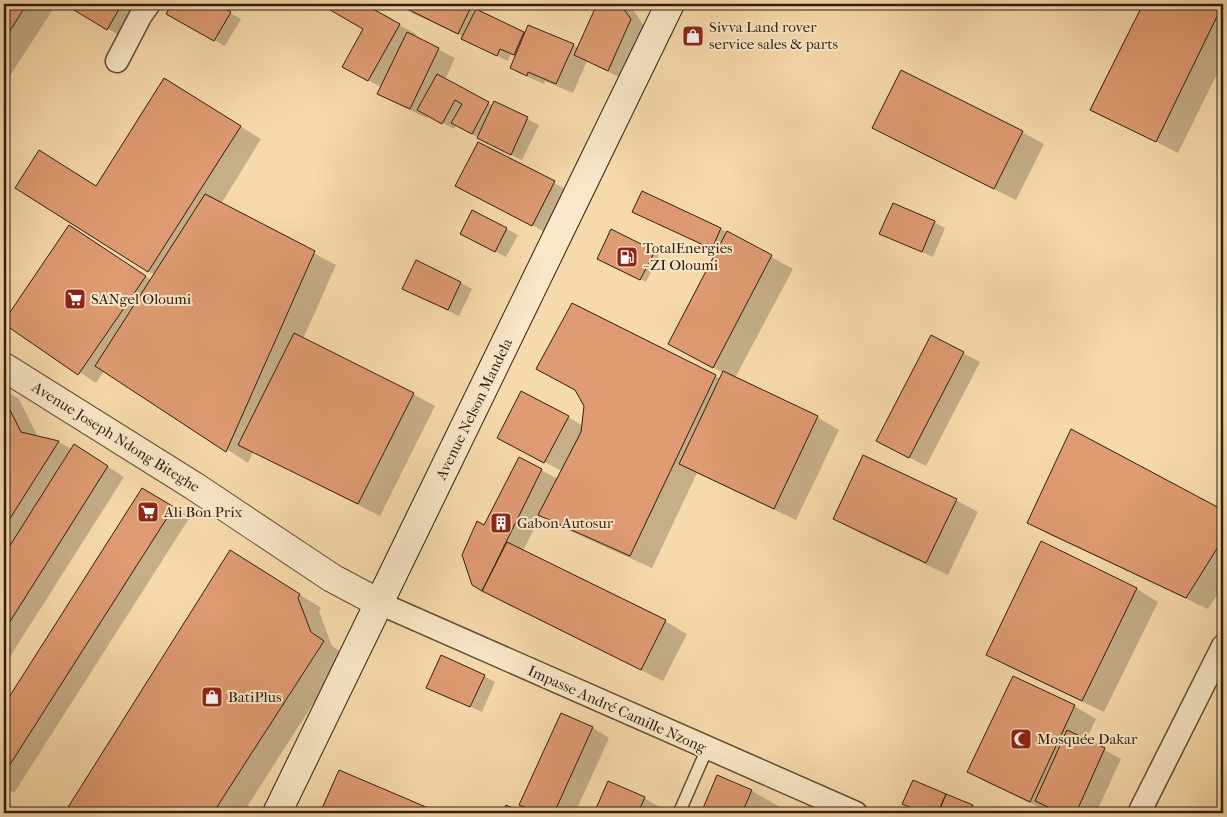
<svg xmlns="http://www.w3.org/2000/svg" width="1227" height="817" font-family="'IM FELL French Canon',serif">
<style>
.shadow{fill:#0003}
.building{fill:#df9b71;stroke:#2e1e12}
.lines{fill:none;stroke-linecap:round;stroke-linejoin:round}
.service-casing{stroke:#604d38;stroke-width:14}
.minor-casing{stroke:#604d38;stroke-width:25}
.tertiary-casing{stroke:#604d38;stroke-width:30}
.secondary-casing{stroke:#2e1e12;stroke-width:30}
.service{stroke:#fae7c8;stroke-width:11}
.minor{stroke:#fae7c8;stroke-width:22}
.tertiary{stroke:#fae7c8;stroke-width:28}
.secondary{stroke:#fae7c8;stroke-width:28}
.labels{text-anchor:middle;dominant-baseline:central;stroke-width:4;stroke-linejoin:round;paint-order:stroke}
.poi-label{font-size:15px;fill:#2e1e12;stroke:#fae7c8;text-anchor:start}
.street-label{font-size:15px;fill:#2e1e12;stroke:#fae7c8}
</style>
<rect width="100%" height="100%" fill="#f7daab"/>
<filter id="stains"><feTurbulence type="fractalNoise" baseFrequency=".004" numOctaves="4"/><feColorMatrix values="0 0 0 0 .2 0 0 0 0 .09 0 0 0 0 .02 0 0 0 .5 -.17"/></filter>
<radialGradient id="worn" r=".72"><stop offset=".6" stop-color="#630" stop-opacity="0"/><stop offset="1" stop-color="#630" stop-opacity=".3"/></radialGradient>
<path class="shadow" d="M4,4H52L55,6L4,85Z
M66,4H152L129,41Z
M173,4H214L241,19L225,46L168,13Z
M328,4H361L399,25L416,34L414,37L455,58L445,80L493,106L495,103L539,125L522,160L489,144L456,125L454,129L428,115L427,118L395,103L379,93L382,88L344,66L365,28L327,7Z
M398,4H471L469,9L475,13L476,10L526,34L573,45L579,49L598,4H629L647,30L625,80L587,61L573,93L545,81L544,84L528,77L511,68L516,56L511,54L508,61L474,45L464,37L414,14Z
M1145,4H1223V62L1178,153L1092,109Z
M165,79L261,139L221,204L336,265L303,339L413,394L435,406L380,516L253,452L248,463L104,371L96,383L4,323L70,226L151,280L155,275L16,188L39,151L97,186Z
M874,127L1022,132L1044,144L1016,200L895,140Z
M478,143L571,192L549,234L473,195Z
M643,193L721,229L793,269L735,378L817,417L839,430L796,520L697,473L652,568L561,527L541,515L523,551L665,621L687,634L663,681L505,603L473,584L485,527L520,459L558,479L562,471L515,447L568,417L583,426L585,406L573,305L721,379L724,373L691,356L718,251L645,217Z
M473,211L518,235L506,257L472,240Z
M934,222L945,228L933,257L880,233Z
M654,252L659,255L646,282L604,261Z
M461,283L472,289L459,316L414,294Z
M963,353L980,362L926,466L894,450Z
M4,390L19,399L38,437L59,442L73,450L91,456L124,477L4,666Z
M1071,431L1223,512V586L1208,609L1050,535L1028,522Z
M142,489L190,517L14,793L4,787V708Z
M956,500L978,512L948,575L856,531L834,518Z
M1042,543L1137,589L1158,602L1104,712L1009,667L987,654Z
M252,565L321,608L319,611L332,646L345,654L243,813H69L66,812Z
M484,676L495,682L482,712L428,687Z
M1013,677L1074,706L1096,719L1086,740L1121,759L1096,813H1060L1053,810L1052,813L990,784L969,772Z
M561,714L593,728L609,738L575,813H537L521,804Z
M340,772L437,813H322Z
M717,777L752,791L782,808L779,813H702Z
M608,783L644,798L670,813H595Z
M904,804L972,806L983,812L923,813Z"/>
<path class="building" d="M4,4H27L4,40Z
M64,4H122L107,30Z
M172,4H217L231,12L214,41L166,14Z
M327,4H364L400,24L368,81L342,67L363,29L325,7Z
M397,4H460L470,9L458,34Z
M597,4H620L631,19L608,71L574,55Z
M1143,4H1223L1156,142L1090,110Z
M476,9L524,32L514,55L500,49L497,56L461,39Z
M528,25L574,44L556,84L528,72L527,76L510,68Z
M407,32L439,48L410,109L377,94Z
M901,70L1023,131L994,189L872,128Z
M437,74L489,102L472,134L451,123L462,104L455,100L442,124L417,110Z
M164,78L241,126L148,272L15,188L39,150L96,186Z
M494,101L528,117L511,155L477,138Z
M478,142L555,181L532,226L455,186Z
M642,191L721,228L712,249L632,212Z
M205,194L315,251L226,452L95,366Z
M893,203L935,221L922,252L879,234Z
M472,210L507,228L495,252L460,234Z
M69,225L146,276L78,375L4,324V321Z
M611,229L655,251L640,280L597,259Z
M727,231L772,255L713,368L668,344Z
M416,260L461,282L448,310L402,289Z
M572,303L716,375L630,556L538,515L581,432L584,406L575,390L536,369Z
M294,333L414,393L358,504L238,445Z
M931,335L964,352L909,458L876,441Z
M723,371L818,416L774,509L679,464Z
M521,391L569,416L544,463L497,438Z
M4,398L21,432L59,441L4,528Z
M1071,429L1223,510V539L1186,598L1027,523Z
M74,444L108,466L4,631V555Z
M863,455L957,499L926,563L833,519Z
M519,457L542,469L482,591L472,585L462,555L477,521L484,525Z
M142,488L174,507L4,774V705Z
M1041,541L1137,588L1082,701L986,655Z
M507,542L666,620L641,670L482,591Z
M230,550L300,594L298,598L311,632L324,641L213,813H67L65,812Z
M441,655L485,675L470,707L426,688Z
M1013,676L1075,705L1030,802L967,772Z
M561,713L593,727L554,813H539L519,805Z
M1067,730L1105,748L1076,813H1061L1035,801Z
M339,770L440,813H320Z
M717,775L752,790L742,813H701Z
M913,780L946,794L938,813H924L902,804Z
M608,781L645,797L638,813H594Z
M946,794L973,805L969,813H938Z
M506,805L524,813H502Z"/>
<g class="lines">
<g class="service-casing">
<path id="service" d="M679,813L707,749"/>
</g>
<g class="minor-casing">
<path id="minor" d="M117,61L141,15L149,4
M379,603L856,813
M1139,813L1223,646"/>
</g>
<g class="tertiary-casing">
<path id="tertiary" d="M4,367L194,486L332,578L379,603"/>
</g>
<g class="secondary-casing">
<path id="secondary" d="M277,813L670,4"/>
</g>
<use href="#service" class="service"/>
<use href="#minor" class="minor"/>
<use href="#tertiary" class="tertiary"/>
<use href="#secondary" class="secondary"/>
</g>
<defs>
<g id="shop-square" transform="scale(1.125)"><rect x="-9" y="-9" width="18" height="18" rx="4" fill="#8f2418" stroke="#fae7c8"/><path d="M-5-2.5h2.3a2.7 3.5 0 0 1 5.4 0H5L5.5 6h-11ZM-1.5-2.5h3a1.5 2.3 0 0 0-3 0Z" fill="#fff"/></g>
<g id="fuel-square" transform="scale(1.125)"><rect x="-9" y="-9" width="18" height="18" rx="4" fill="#8f2418" stroke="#fae7c8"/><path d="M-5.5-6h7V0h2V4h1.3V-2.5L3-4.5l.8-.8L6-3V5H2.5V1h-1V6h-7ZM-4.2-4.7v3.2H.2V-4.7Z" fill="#fff"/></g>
<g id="supermarket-square" transform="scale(1.125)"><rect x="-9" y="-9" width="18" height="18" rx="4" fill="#8f2418" stroke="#fae7c8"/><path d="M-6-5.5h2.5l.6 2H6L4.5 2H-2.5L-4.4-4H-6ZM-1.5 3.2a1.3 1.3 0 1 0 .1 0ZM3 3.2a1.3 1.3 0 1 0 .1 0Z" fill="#fff"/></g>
<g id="building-square" transform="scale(1.125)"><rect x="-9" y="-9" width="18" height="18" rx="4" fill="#8f2418" stroke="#fae7c8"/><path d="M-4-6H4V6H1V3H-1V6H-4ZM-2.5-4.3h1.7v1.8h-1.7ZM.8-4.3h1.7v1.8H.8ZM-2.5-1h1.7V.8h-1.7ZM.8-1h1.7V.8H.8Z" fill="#fff"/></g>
<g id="mosque-square" transform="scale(1.125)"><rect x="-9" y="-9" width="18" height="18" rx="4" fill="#8f2418" stroke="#fae7c8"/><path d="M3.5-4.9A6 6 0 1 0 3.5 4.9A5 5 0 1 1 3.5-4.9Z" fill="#fff"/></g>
</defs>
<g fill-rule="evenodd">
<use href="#shop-square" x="693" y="36"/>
<use href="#fuel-square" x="627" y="257"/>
<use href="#supermarket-square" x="75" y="299"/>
<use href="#supermarket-square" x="148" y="512"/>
<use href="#building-square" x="501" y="523"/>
<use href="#shop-square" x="212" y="697"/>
<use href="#mosque-square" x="1021" y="739"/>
</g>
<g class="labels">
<g class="poi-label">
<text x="709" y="27">Sivva Land rover<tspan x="709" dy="17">service sales &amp; parts</tspan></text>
<text x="643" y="248">TotalEnergies<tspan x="643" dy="17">- ZI Oloumi</tspan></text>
<text x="91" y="299">SANgel Oloumi</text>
<text x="164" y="512">Ali Bon Prix</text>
<text x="517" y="523">Gabon Autosur</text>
<text x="228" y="697">BatiPlus</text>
<text x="1037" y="739">Mosquée Dakar</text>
</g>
<g class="street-label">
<text transform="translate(474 409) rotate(-64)">Avenue Nelson Mandela</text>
<text transform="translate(116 437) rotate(32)">Avenue Joseph Ndong Biteghe</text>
<text transform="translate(617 709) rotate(24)">Impasse André Camille Nzong</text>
</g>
</g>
<rect width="1227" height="817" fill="none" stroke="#f7daab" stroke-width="20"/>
<rect x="5" y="5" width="1217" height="807" fill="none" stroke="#2e1e12" stroke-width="2.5"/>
<rect x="10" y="10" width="1207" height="797" fill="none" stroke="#2e1e12"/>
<rect width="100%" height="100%" filter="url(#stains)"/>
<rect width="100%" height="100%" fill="url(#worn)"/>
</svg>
